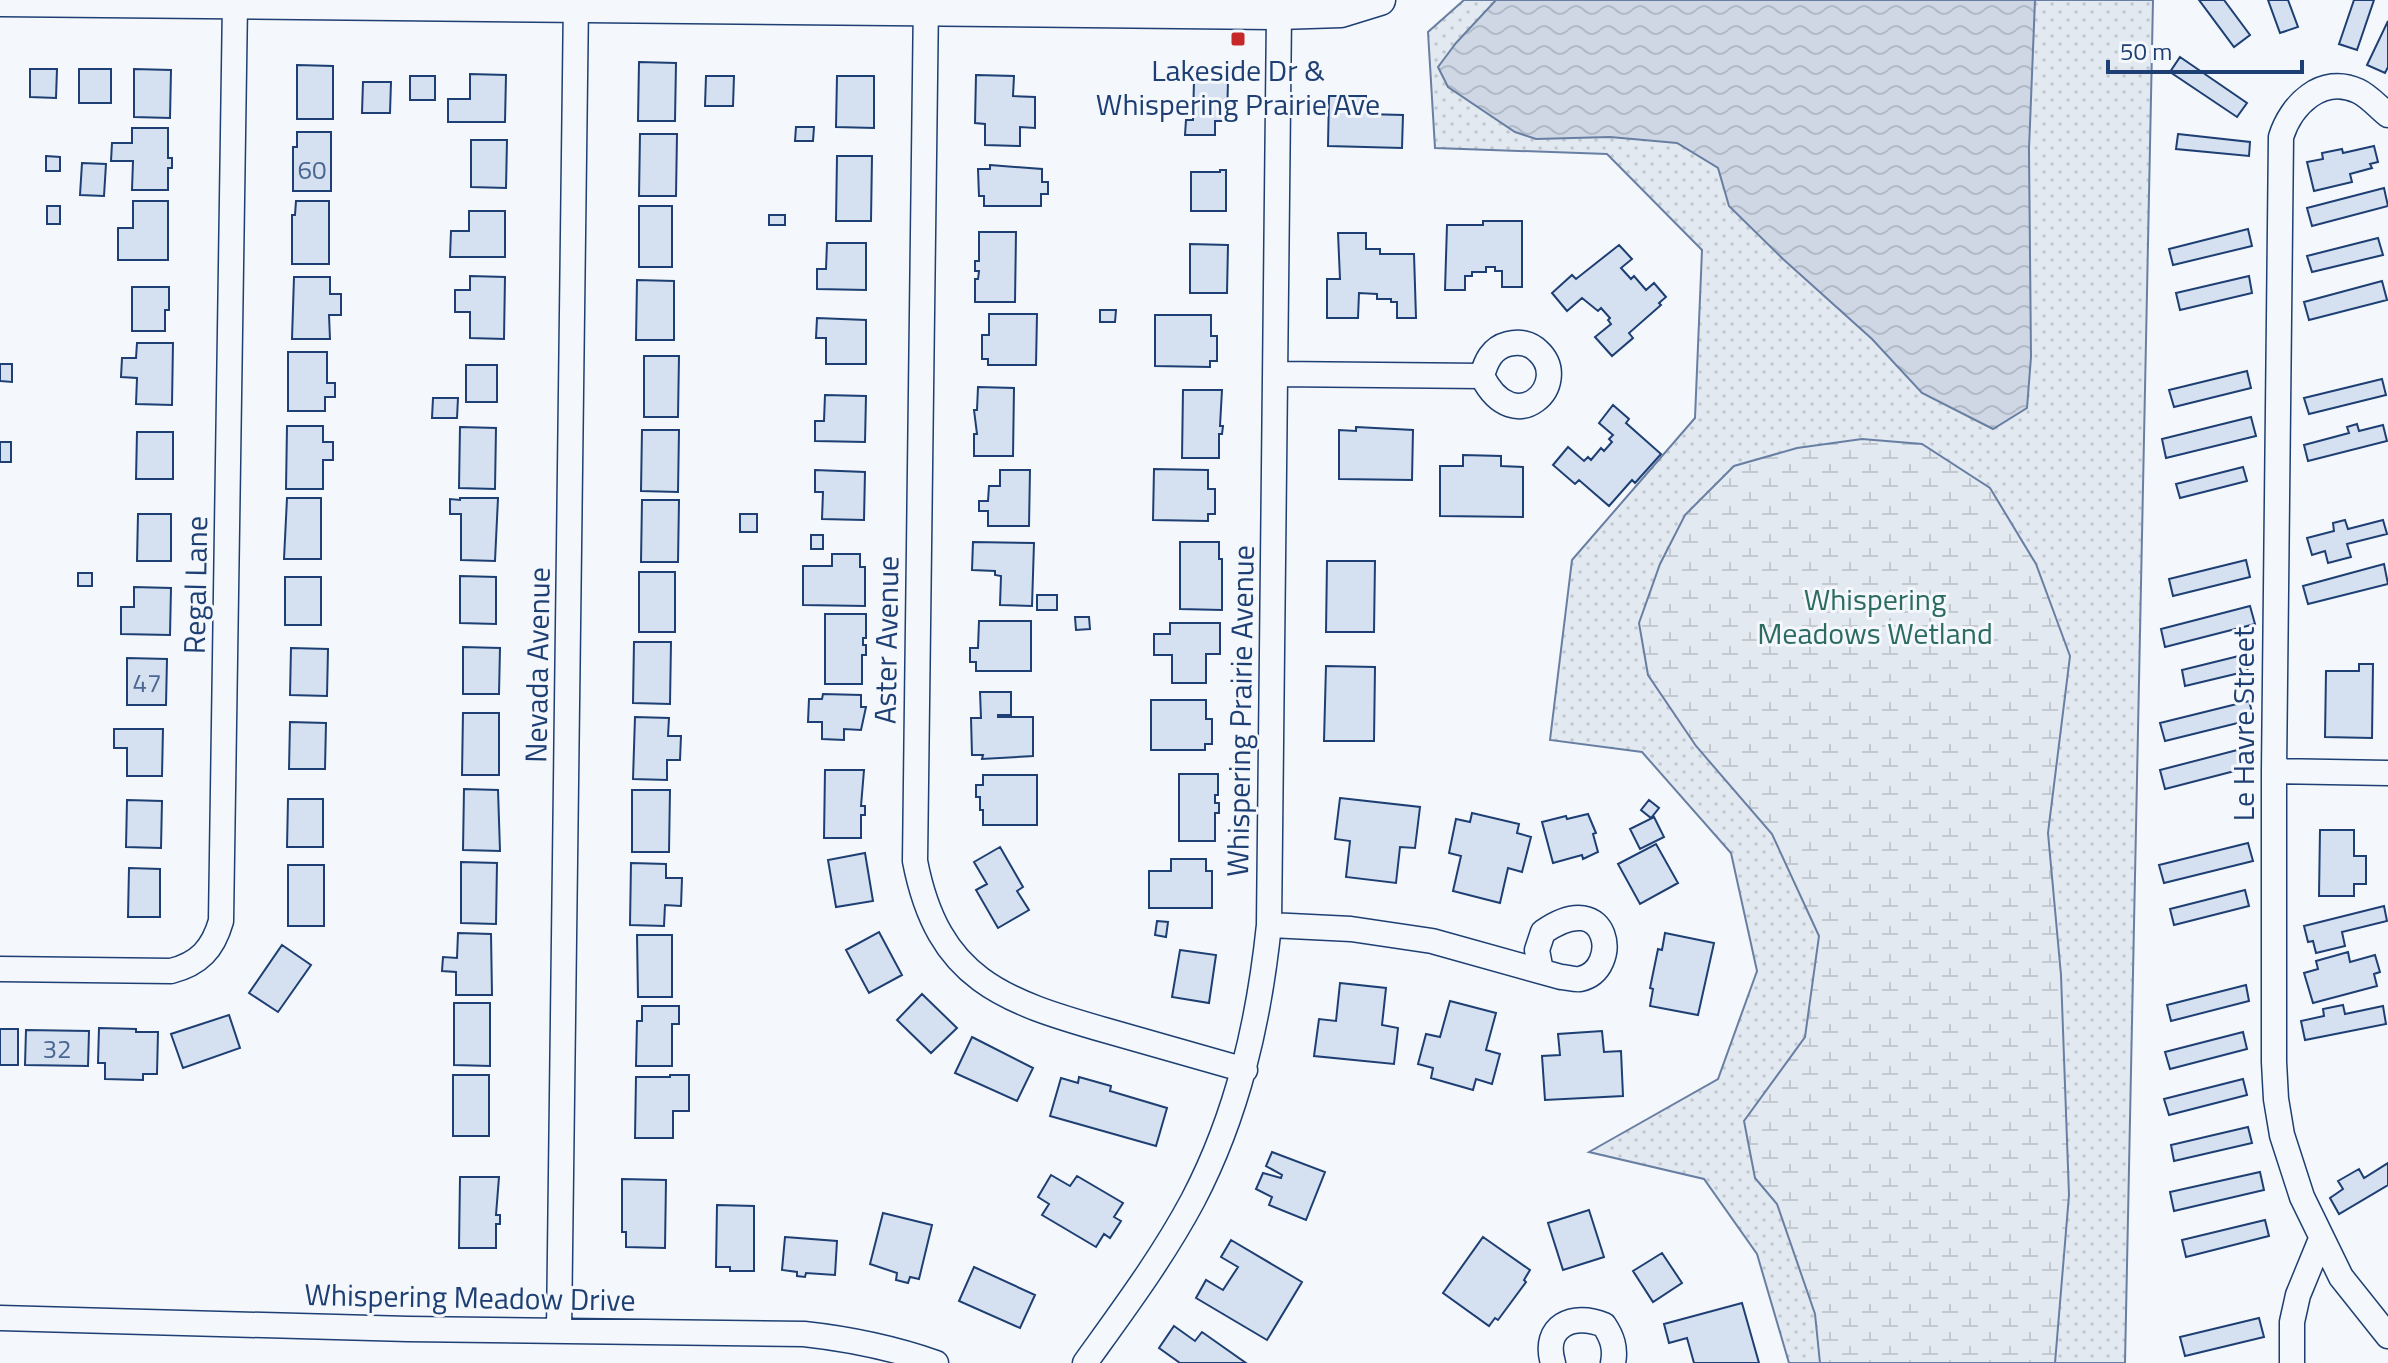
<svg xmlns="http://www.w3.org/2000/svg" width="2388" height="1363" font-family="'Titillium Web',sans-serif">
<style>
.grass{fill:url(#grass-dots);stroke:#687fa3;stroke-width:2}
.wetland{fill:url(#wetland-marsh);stroke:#687fa3;stroke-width:2}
.water{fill:url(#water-waves);stroke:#687fa3;stroke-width:2}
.building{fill:#d5e0f0;stroke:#1d3f73;stroke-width:2}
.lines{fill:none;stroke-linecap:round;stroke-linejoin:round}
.minor-casing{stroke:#1d3f73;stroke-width:27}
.tertiary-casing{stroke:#1d3f73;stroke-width:33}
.minor{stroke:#f4f7fb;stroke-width:24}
.tertiary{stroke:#f4f7fb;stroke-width:30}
.poi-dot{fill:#c62828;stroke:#f4f7fb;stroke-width:3}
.labels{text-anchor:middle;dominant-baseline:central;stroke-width:6;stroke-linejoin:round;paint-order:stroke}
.number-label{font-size:26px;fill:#4b6792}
.poi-label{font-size:30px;fill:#1d3f73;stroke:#f4f7fb}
.street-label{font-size:30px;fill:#1d3f73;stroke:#f4f7fb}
.park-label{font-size:30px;fill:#2c6c60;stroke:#f4f7fb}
</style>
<defs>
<pattern id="grass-dots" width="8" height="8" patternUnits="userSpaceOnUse" patternTransform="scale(2)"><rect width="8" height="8" fill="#e3e9f0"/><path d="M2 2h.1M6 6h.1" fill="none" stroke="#c2c9d1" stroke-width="1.8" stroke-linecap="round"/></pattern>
<pattern id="wetland-marsh" width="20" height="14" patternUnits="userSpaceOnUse" patternTransform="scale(2)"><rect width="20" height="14" fill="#e3e9f0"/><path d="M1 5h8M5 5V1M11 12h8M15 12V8" fill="none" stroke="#c2c9d1"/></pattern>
<pattern id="water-waves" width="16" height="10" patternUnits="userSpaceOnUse" patternTransform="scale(2)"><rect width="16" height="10" fill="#cfd7e4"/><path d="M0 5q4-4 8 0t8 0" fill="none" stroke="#b1bac7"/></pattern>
</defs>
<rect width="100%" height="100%" fill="#f4f7fb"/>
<path class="grass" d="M1464,0H2153L2125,1363H1789L1757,1254L1704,1179L1589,1152L1718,1079L1757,971L1731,853L1642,752L1550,740L1572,560L1695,418L1702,250L1607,154L1435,148L1428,32Z"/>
<path class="wetland" d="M1862,439L1922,444L1990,488L2036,564L2070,656L2048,833L2061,975L2069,1195L2055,1363H1820L1815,1314L1777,1204L1755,1178L1744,1121L1805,1037L1819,936L1772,834L1696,746L1648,675L1639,623L1660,564L1685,515L1734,466L1797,448Z"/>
<path class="water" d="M1496,0H2035L2029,149L2031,357L2027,408L1993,429L1922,393L1872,339L1783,259L1729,206L1718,168L1677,143L1610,137L1536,139L1515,132L1448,87L1438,67L1456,43Z"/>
<path class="building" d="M2199,0H2224L2250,35L2234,47Z
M2268,0H2288L2298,27L2280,33Z
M2354,0H2374L2357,50L2339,44Z
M2388,21V67L2385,73L2367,65Z
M2180,57L2247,103L2237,117L2170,72Z
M639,62L676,63L675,121H638Z
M297,65L333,66V119H297Z
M30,69H57L56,98L30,97Z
M79,69H111V103H79Z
M134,69L171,70L170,118L134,117Z
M470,74L506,75L505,122H448V99H470Z
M976,75L1014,76L1013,96L1035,97V128L1020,127V146L985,145V124L975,123Z
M410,76H435V100H410Z
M706,76H734L733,106H705Z
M837,76H874V128L836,127Z
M1194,80H1228L1227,121H1215V135H1185L1186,120H1193Z
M363,82H391L390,113H362Z
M1329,96H1366V114L1403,115L1402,148L1328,146Z
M796,127H814L813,141H795Z
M132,128H168V158H172V168H168V190H132L133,161H111L112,143H132Z
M297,132H331V191H293V147H297Z
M640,134H677L676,196H639Z
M2178,134L2250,142L2249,156L2176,149Z
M471,140H507L506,188L471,187Z
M2374,146L2378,162L2370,164L2372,168L2350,174L2352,182L2314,191L2307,162L2323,159L2322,153L2342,149L2343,153Z
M46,156L60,157V171H46Z
M837,156H872L871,221H836Z
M82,163L106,164L104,196L80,195Z
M990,165L1042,169V182H1048V194H1041V206H984V196H979L978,169H990Z
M1220,170H1226V211H1191V172H1220Z
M2384,188L2388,206L2312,226L2307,208Z
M133,201H168V260H118V228H133Z
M296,201H329V264H292V215H295Z
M47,206H60V224H47Z
M639,206H672V267H639Z
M469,211H505V257H450L451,231H469Z
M769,215H785V225H769Z
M1483,221H1522V287H1502V271H1495V267H1486V272H1472V276H1465V290H1445L1447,225H1483Z
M2248,229L2252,246L2173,265L2169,249Z
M979,232H1016L1015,302H975V279H978L979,271H975V261H979Z
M1338,233H1366V249H1380V254H1414L1416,318H1397V302H1391V299H1377V294L1359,293L1358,318H1327V279H1340Z
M2378,238L2383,255L2312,272L2307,256Z
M827,243H866V290L817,289V269H826Z
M1190,244L1228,245L1227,293H1190Z
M1619,245L1632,259L1621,268L1631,279L1634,276L1646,290L1654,283L1666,297L1659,303L1661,305L1629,333L1633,338L1612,356L1595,337L1611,324L1608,320L1610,318L1601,308L1598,311L1582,298L1567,311L1552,293L1572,275L1576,279Z
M470,276L505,277L504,339L470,338V312H455V290H470Z
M2249,276L2252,293L2180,310L2176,293Z
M294,277H330V294H341V315H329L330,339H292Z
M637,280L674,281V340H636Z
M2382,281L2387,300L2309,320L2304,302Z
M132,287H169V310H165V331H132Z
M1100,310H1116L1115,322H1100Z
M989,314H1037L1036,365H988V359H982V335H989Z
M1155,315H1211V336H1217V361H1210V367L1155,366Z
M817,318L866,320V364H826V338H816Z
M137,343H173L172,405L136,404L137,378L121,377L122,358H136Z
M288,352H327V383H335V397H325V411H288Z
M644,356H679L678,417H644Z
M0,364H12V382L0,381Z
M466,365H497V402H466Z
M2247,371L2251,388L2174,407L2169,390Z
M2382,379L2386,395L2309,414L2304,398Z
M978,387L1014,388L1013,456H974V434H977L974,410H977Z
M1183,390H1222L1220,426H1223L1222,434H1219V458H1182Z
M825,395L866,396L865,442L815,441V421H824Z
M433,398H458L457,418H432Z
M1613,405L1629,419L1626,423L1661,454L1635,483L1632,480L1609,506L1579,480L1575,484L1553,465L1568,447L1584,461L1588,457L1591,460L1601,448L1604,451L1612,442L1609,439L1613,435L1599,423Z
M2251,417L2256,436L2166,458L2162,439Z
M2357,424L2359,431L2383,425L2387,441L2308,461L2304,445L2349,433L2347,427Z
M287,426H323V442H333V460H323V489H286Z
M460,427L496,428L495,489L459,488Z
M1356,427L1413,430L1412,480L1339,479V430L1356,431Z
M642,430H679L678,492L641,491Z
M137,432H173V479H136Z
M0,442H11V462H0Z
M1463,455L1501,456V466L1523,467V517L1440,516V466H1463Z
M2243,467L2247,481L2180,498L2176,484Z
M1154,469L1208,470V489H1215V514H1208V521L1153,520Z
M815,470L865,472L864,520L822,519L823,492H815Z
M1000,470H1030L1029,526H988V511H979V501H988L989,486H1000Z
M287,498H321V559H284Z
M460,498H498L495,561L461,560V514H450V499L460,500Z
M642,500H679L678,562H641Z
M138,514H171V561H137Z
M740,514H757V532H740Z
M2345,520L2348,529L2383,520L2387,534L2347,544L2351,557L2328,563L2325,551L2312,555L2307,538L2334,531L2333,523Z
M811,535H823V549H811Z
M973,542L1034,543L1032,606L1000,605L1001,576L995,575V571L972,570Z
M1180,542H1219V559H1222V610L1180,609Z
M832,554H860V567H865V606L803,605V566H832Z
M2246,560L2250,577L2173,596L2169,579Z
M1327,561H1375L1374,632H1326Z
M2384,564L2388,584L2308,604L2303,586Z
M639,572H675V632H639Z
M78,573H92V586H78Z
M460,576L496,577V624L460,623Z
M285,577H321V625H285Z
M134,587L171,588L170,635L121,634V607H134Z
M1037,595H1057V610H1037Z
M2250,606L2255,624L2165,647L2161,629Z
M825,614H866V638H863V645H866V655H862V684H825Z
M1075,617H1089L1090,629L1076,630Z
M979,621H1031V671H976V662H970V648H978Z
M1170,623H1220V654H1206V683H1172V655H1154V634H1170Z
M634,642H671L670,704L633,703Z
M463,647L500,648L499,694H463Z
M291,648L328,649L327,696L290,695Z
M2243,655L2248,671L2185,686L2182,670Z
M127,658L167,659L166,705H127Z
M2359,664H2373L2372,738L2325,737L2326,671H2359Z
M1326,666L1375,667L1374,741H1324Z
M980,692H1011V715H998V717H1033V756L982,759L983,755H972L971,718H981Z
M823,694L861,695V707H866L861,730L844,729V740L822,739V722H808L809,699H822Z
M1151,700H1206V719H1212V744H1205V750H1151Z
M2249,701L2254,719L2165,741L2160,723Z
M463,713H499V775H462Z
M635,717L669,718L668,736H681L680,760H667V780L633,779Z
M290,722L326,723L325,769H289Z
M114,729H163L162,776H127V748H114Z
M2249,747L2254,766L2165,789L2160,770Z
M825,770H864L861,806H865V815H861V838H824Z
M1179,774H1218V795H1215V803H1219V813H1215V841H1179Z
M983,775H1037V825H983V810H980V797H976V785H983Z
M464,789L498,790L500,851L463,850Z
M632,790H670L669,852H632Z
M1340,798L1420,807L1415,848L1400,847L1396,883L1346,877L1350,841L1335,839Z
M288,799H323V847H287Z
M127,800L162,801L161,848L126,847Z
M1649,800L1659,808L1651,818L1641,810Z
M1472,813L1519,824L1517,833L1531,837L1522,872L1508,868L1500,903L1453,891L1461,856L1449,853L1456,819L1470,822Z
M1588,814L1596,833L1593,834L1598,852L1583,859L1582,855L1553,863L1542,822L1566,816L1567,819Z
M1654,817L1664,837L1640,849L1630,829Z
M2320,830H2354V856H2366V884H2354V896H2319Z
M2248,843L2253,861L2164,883L2159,865Z
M1656,844L1678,883L1640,904L1618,864Z
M1000,847L1023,887L1017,891L1029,910L998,928L976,890L987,884L974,862Z
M865,853L873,901L836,907L828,860Z
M1171,859H1206V871H1212V908H1149V871H1171Z
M461,862L497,863L496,924L461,923Z
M631,863L666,864V878H682L681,906L665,905L664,926L630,925Z
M288,865H324V926H288Z
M129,868L160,869V917H128Z
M2245,890L2249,906L2174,925L2170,909Z
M2384,906L2387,921L2342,932L2345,946L2316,953L2313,941L2308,942L2304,926Z
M1157,921L1168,922L1166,937L1155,935Z
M879,932L902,975L869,993L846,950Z
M458,933L491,934L492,995H456V972L442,971L443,957L457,958Z
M1665,933L1714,943L1698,1015L1650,1006L1653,989L1650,988L1658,949L1662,950Z
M637,935H672V997H638Z
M282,945L311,965L278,1012L249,993Z
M1180,950L1216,955L1209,1003L1172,997Z
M2348,952L2350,962L2375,955L2380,972L2374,974L2377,986L2313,1003L2304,973L2318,969L2316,961Z
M1340,983L1386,988L1382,1025L1398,1028L1394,1064L1314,1056L1319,1019L1336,1021Z
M2246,985L2249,1001L2171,1021L2167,1005Z
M922,994L957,1028L931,1053L897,1020Z
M1450,1001L1496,1013L1486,1050L1500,1054L1492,1084L1476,1079L1473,1090L1431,1078L1433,1068L1418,1064L1426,1034L1440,1037Z
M454,1003H490V1066L454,1065Z
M2343,1005L2345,1014L2383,1006L2386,1024L2305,1040L2301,1021L2324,1016L2323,1009Z
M642,1006H679V1024H672V1066H636L637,1021H642Z
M229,1015L240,1048L183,1068L171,1034Z
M99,1028L136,1029V1032H158L157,1074H143V1080L105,1079V1063H98Z
M0,1029H18V1065H0Z
M26,1030L89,1031L88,1066L25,1065Z
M1602,1031L1604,1052L1621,1051L1623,1096L1545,1100L1542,1056L1560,1055L1558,1034Z
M2243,1032L2247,1049L2170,1069L2165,1052Z
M972,1037L1033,1068L1017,1101L955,1073Z
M453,1075H489V1136H453Z
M670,1075H689V1111H673V1138H635L636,1077H670Z
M1079,1077L1111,1086L1110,1091L1167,1108L1156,1146L1050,1116L1061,1078L1078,1083Z
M2243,1079L2247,1095L2169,1115L2164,1099Z
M2248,1127L2252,1143L2174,1161L2171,1145Z
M1272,1152L1325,1172L1306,1220L1269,1205L1272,1197L1256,1189L1263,1173L1281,1178L1282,1175L1266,1166Z
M2388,1163V1185L2339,1214L2330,1198L2343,1189L2338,1181L2359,1169L2364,1178Z
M2260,1172L2264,1190L2174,1211L2170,1192Z
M1051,1175L1070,1186L1077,1176L1123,1203L1114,1217L1121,1221L1110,1238L1104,1234L1096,1247L1042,1215L1049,1204L1038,1197Z
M460,1177H499L496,1215H500V1224H496V1248H459Z
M622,1179L666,1180L665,1248L626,1247V1232H622Z
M717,1205L754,1206V1271H730V1267H716Z
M1589,1210L1604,1257L1563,1270L1548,1223Z
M883,1213L932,1225L919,1279L910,1277L908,1283L896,1280L897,1273L870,1264Z
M2265,1220L2269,1236L2186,1257L2182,1240Z
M785,1237L837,1241L835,1275L806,1273L805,1277L797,1276V1272L782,1270Z
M1483,1237L1530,1270L1524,1280L1526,1282L1498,1320L1495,1318L1489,1326L1443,1293Z
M1231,1240L1302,1282L1267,1340L1196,1298L1206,1280L1223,1290L1238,1267L1221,1257Z
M1662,1253L1682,1283L1653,1302L1633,1271Z
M974,1267L1035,1295L1020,1328L959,1301Z
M1742,1303L1759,1363H1694L1687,1338L1669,1343L1664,1324Z
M2259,1318L2264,1337L2185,1356L2180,1337Z
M1174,1326L1195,1341L1202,1332L1246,1363H1180L1159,1348Z"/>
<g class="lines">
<g class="minor-casing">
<path id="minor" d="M926,0L915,861C938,980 1003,1001 1108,1031C1154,1044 1199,1057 1245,1070
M2388,115C2379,108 2369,96 2358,91C2322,74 2291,105 2281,137L2274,771V1062L2276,1099L2282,1135L2302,1197L2341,1277L2388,1336
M1276,374L1482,376C1515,442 1573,383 1538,351C1530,343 1519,341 1508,344C1492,348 1486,361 1482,376
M2274,771L2388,773
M1269,925L1351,929L1432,941L1561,977C1566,977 1575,980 1580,979C1622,970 1610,885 1543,932L1537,950L1541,971
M0,969L171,971C199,964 213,949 221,921L235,3
M0,1318L408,1329L804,1334C850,1339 893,1348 936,1363
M559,1331L576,0
M1085,1363C1123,1310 1162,1258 1193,1200C1238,1114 1259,1021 1269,925L1279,14
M1553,1363C1542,1326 1573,1312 1604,1325C1612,1337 1616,1348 1613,1363
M2292,1363V1322L2298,1295L2321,1239"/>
</g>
<g class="tertiary-casing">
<path id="tertiary" d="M0,1L1279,14L1341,12L1380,0"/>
</g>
<use href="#minor" class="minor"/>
<use href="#tertiary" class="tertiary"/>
</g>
<rect class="poi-dot" x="1230" y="31" width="16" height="16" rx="4"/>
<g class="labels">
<g class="number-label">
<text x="312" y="169">60</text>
<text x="147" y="682">47</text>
<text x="57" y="1048">32</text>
</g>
<g class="poi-label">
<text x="1238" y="70">Lakeside Dr &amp;<tspan x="1238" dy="34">Whispering Prairie Ave</tspan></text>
</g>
<g class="street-label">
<text transform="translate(195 585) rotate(-89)">Regal Lane</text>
<text transform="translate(886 640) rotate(-89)">Aster Avenue</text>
<text transform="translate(537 665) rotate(-89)">Nevada Avenue</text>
<text transform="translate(1240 711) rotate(-89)">Whispering Prairie Avenue</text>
<text transform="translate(2243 724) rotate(-90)">Le Havre Street</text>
<text transform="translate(470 1297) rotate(1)">Whispering Meadow Drive</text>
</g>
<g class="park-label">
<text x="1875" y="599">Whispering<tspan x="1875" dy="34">Meadows Wetland</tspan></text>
</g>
</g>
<path d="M2108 60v12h194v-12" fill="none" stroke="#1d3f73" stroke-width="4"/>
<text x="2120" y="60" font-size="24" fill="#1d3f73" stroke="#f4f7fb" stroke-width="6" paint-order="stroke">50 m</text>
</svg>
